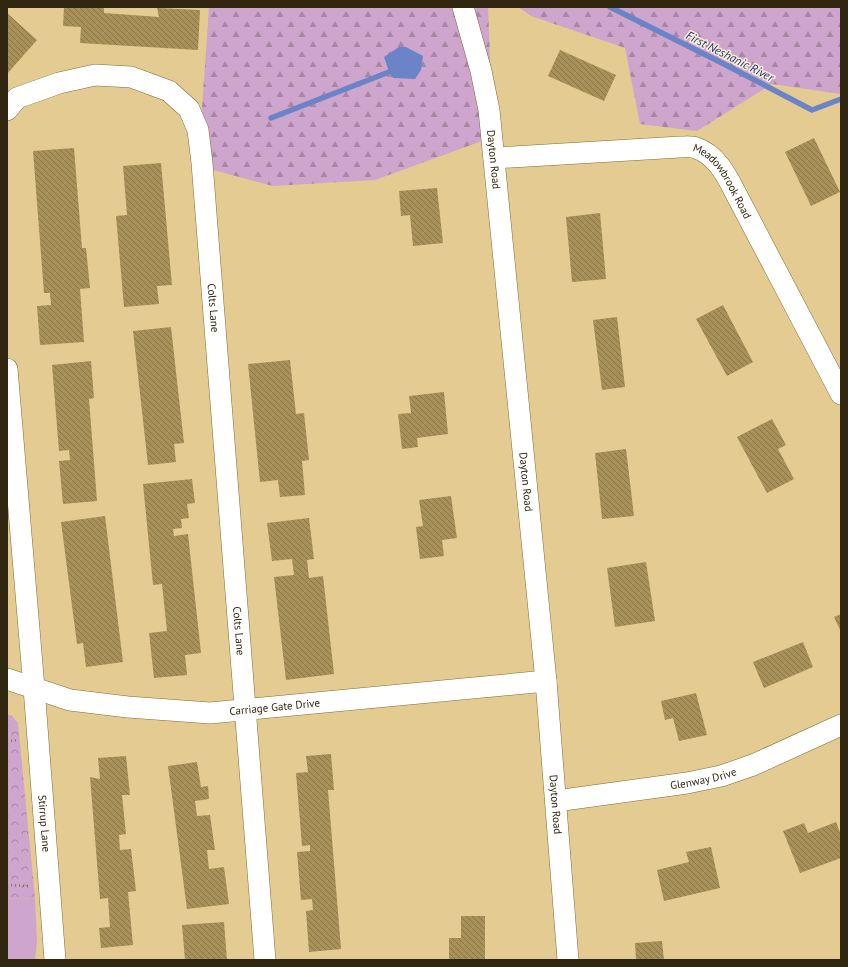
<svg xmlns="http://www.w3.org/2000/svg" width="848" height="967" font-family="'PT Sans',sans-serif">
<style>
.green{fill:#cea5cd}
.forest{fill:url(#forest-firs)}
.park{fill:url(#park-crowns)}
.water{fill:#6a84c7}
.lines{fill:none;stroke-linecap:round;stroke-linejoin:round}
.stream{stroke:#6a84c7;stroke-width:5.5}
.building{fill:url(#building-back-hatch)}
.minor-casing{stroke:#826b34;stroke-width:22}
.path{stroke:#897750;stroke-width:2.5;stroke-dasharray:1 3;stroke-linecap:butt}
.minor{stroke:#fff;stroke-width:21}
.labels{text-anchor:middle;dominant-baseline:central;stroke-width:3;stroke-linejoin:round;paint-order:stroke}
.street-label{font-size:11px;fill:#312710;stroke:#faeed1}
.water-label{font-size:12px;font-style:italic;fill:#203786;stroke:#faeed1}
</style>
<defs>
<pattern id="forest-firs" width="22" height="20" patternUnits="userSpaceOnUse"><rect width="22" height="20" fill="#cea5cd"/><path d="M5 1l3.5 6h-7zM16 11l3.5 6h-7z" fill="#a886a5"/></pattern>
<pattern id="park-crowns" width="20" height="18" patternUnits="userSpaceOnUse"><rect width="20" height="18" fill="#cea5cd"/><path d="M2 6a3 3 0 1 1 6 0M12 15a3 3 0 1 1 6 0" fill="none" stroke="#a886a5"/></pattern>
<pattern id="building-back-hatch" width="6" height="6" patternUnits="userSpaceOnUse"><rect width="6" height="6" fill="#a89059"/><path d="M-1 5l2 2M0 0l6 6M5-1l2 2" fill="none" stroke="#897648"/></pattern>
</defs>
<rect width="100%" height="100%" fill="#e4cb92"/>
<path class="green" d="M35,898L37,941L35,960H7V899Z"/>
<path class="forest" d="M209,7H488L493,137L375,180L273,186L198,166Z
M518,7H841V94L772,84L697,131L640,124L625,48L531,16Z"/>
<path class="park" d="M7,714L12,716L18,723L35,898L7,899Z"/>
<path class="water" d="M399,47H406L423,56L421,70L415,79L393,78L389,72L384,57Z"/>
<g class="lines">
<path class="stream" d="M610,7L722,63L812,110L841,99
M271,118L389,72"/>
</g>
<path class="building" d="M64,7H104V13L159,17L157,8L200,10L198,50L80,43L81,27L63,26Z
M7,13L37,40L7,74Z
M560,50L616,75L604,101L548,76Z
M814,138L840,192L811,206L785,152Z
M74,148L82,248H86L90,288L80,289L84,342L40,345L37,306L51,305L50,293H44L33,151Z
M161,163L172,285L157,286L159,304L124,307L116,216L127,215L123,166Z
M437,188L443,243L413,246L410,215L401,216L399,191Z
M600,213L606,279L572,282L566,217Z
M723,305L753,362L727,376L696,319Z
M617,317L625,387L602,390L593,320Z
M171,327L184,443L174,444L176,462L148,465L133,331Z
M290,360L296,414L304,413L309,460L302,461L305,495L280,497L278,480L260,482L248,364Z
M91,361L94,398L89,399L97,501L63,504L59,461L70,460L69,450L59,451L52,365Z
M444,392L448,434L417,438L418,447L402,449L398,414L411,413L409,396Z
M772,419L786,445L778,449L794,479L767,493L737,437Z
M626,449L634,516L602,519L595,453Z
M192,479L195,503L187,504L189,518L181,519L182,528L173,529L174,536L188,534L201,653L185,655L187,675L154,678L149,633L167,631L162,584L153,585L143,484Z
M451,496L457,538L442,540L444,556L420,559L416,527L423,526L419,500Z
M105,516L123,662L86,667L83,643L77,644L61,522Z
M309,518L314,559L307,560L309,578L323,576L334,674L286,680L274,577L294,575L292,559L272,561L267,523Z
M646,562L655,621L615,627L607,568Z
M841,614V632L834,617Z
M803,642L813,667L764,688L753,662Z
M696,693L707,735L679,741L673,718L665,720L661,701Z
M331,754L334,790H328L341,949L309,952L306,911L313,910L312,899L301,900L297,852L310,851V845L302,846L296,773L308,772L306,756Z
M126,756L130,795H122L126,834L119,835L120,850L131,849L136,891L128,892L133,945L101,948L99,928L110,927L108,898L100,899L90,777L100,779L98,758Z
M197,762L201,787L208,786L209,799L195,801L197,816L210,815L215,850H207L209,869L224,867L229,904L187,909L168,766Z
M836,822L841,835V858L800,873L783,831L804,823L808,833Z
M711,847L720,888L664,901L657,870L689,862L686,852Z
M461,916H485V960H449V938H461Z
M224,922L227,960H185L182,925Z
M662,941L664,960H636L635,943Z"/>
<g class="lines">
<g class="minor-casing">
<g id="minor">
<path id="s1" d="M463,7L481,71L489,110L546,681L568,960"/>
<path id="s2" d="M7,110L17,98L59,83L95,75L131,77L169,91L189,109L198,130L202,163L265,960"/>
<path id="s3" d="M494,158L680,147C685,147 692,146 696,148C715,154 726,174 734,190L841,394"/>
<path id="s4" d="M7,369L34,688L55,960"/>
<path id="s5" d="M7,679L70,700L128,707L210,713L546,681"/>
<path id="s6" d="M556,801L687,783L721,776L753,765L841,725"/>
</g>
</g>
<path class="path" d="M7,741L18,740
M7,885L30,886"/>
<use href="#minor" class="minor"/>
</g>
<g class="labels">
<g class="street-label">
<text stroke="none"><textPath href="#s1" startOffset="156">Dayton Road</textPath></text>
<text stroke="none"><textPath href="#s3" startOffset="246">Meadowbrook Road</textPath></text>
<text stroke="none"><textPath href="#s2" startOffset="402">Colts Lane</textPath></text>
<text stroke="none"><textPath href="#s1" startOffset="480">Dayton Road</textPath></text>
<text stroke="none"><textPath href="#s2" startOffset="726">Colts Lane</textPath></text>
<text stroke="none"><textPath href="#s5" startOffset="272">Carriage Gate Drive</textPath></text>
<text stroke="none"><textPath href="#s6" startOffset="149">Glenway Drive</textPath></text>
<text stroke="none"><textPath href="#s1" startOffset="804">Dayton Road</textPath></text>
<text stroke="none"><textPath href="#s4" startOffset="456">Stirrup Lane</textPath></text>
</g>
<g class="water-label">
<text transform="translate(730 56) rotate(27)">First Neshanic River</text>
</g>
</g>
<rect width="848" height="967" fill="none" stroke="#312710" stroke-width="16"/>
</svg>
